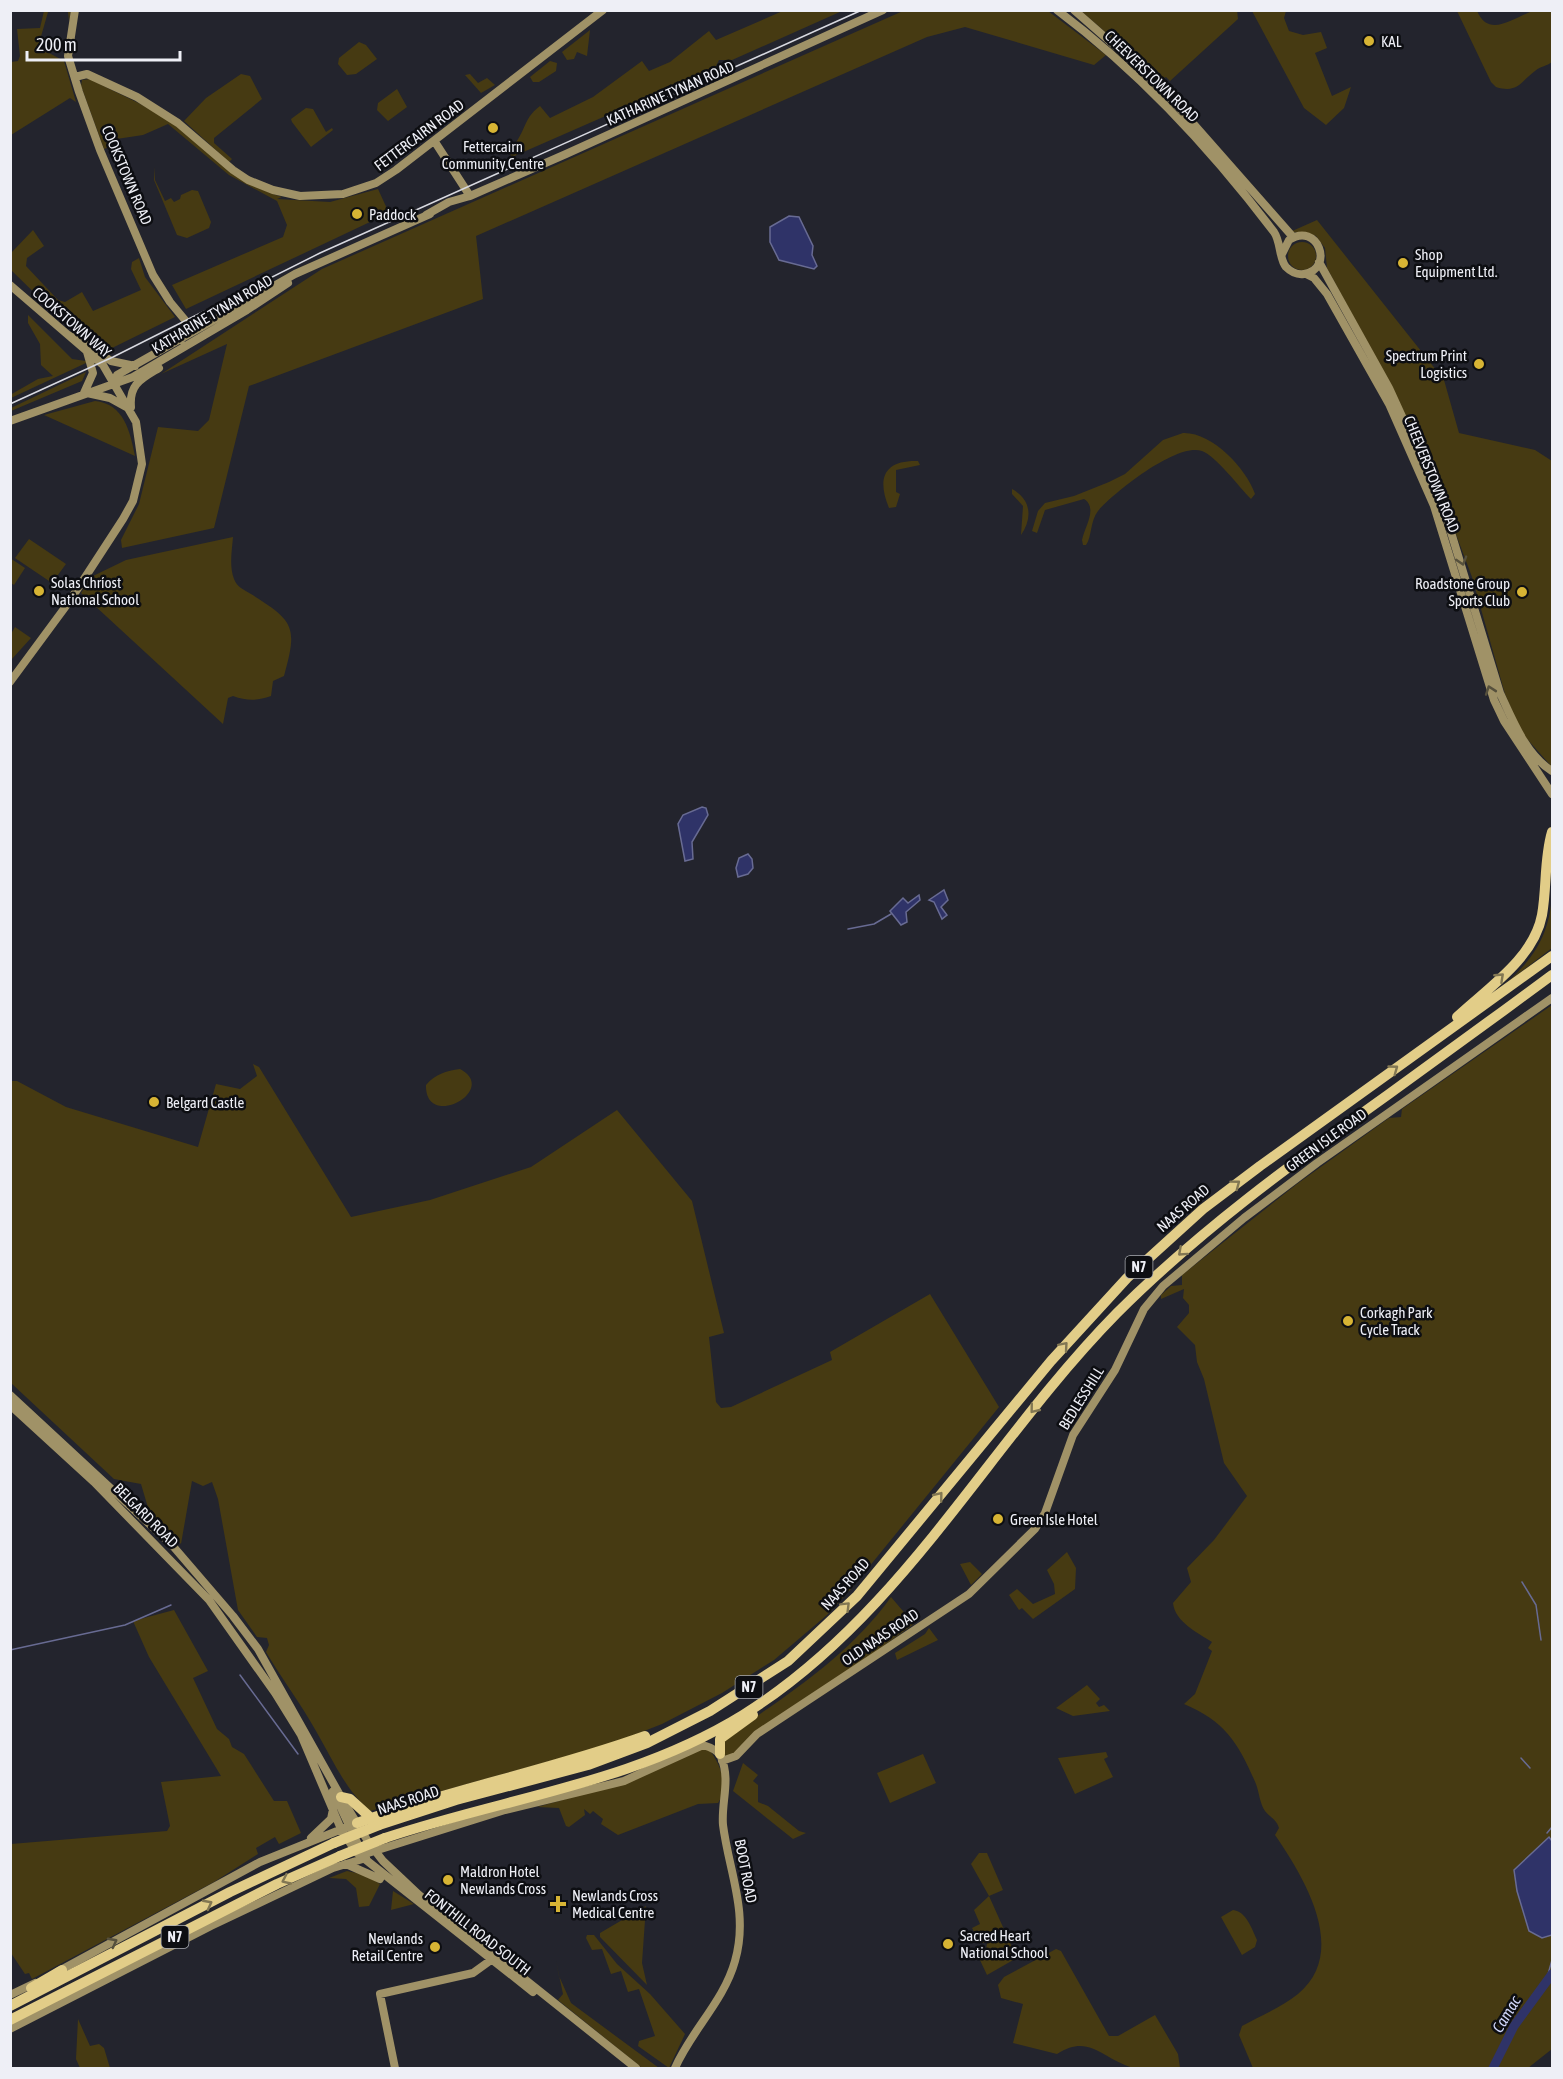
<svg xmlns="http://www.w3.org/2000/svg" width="1563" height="2079" font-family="'Asap Condensed',sans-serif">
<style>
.green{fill:#463a12}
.water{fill:#2f3368;stroke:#686b93;stroke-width:1.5}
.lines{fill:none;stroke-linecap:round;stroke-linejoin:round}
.stream{stroke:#686b93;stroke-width:1.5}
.river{stroke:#2f3368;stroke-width:9}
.secondary{stroke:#a09267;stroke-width:8}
.highway{stroke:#e2cd88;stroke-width:10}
.tram{stroke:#d8d9e0;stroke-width:1.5}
.highway-bridge{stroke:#e2cd88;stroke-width:10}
.oneway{stroke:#56503c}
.oneway2{stroke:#827753}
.poi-dot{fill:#d7b434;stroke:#0d0e12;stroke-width:2}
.labels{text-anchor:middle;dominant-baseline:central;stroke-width:5;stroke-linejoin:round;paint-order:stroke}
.shield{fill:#0d0e12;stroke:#aaacb2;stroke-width:1.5}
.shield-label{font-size:14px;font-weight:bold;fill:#eeeff6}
.poi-label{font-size:15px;fill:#eeeff6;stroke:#0d0e12;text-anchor:start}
.street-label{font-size:15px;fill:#eeeff6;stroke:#0d0e12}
.water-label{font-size:16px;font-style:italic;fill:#d0d6f9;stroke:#0d0e12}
</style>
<rect width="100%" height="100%" fill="#23242d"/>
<path class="green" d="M785,10L842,11L732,60H719L715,68L512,157L508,151C527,134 521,120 540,106L550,118L593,97L642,61L649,71L670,62L709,31L716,40Z
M1237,10L1238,19L1170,81L1166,77L1161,80L1081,11Z
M44,11H71L69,21L68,12H48L38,47L64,61L76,102L70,98L11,135V62L18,61L20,56L17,29L40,28Z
M903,11H1048L1106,55L1094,65L965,27L927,37L476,236L483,299L249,386L214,528L122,548L121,540L139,504L158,427L198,431L209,420L227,344L161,374L322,269Z
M1252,11H1286L1284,18L1289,31L1303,35L1321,32L1327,48L1315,53L1332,96L1351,87L1344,108L1326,125L1304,108Z
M1457,11H1477C1490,41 1517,14 1537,10C1542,10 1548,11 1552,11V62C1547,66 1541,66 1535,71C1521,81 1518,94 1496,87L1491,82Z
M590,30L587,56L577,52L574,59L567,60L562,52Z
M359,42L366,45L377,59L356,74L347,75L338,64L339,58Z
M550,61L557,63L556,71L539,82H533L530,77Z
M241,74L250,76L262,99L214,138V143L232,159L229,162L184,121L206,98Z
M470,74L478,83L487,78L495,85L481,93L465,75Z
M90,79C116,93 143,103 167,120C207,146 234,183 282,197L277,199L330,202L378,189L389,213L186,309L172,285L283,237L287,225L277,201L229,175L168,124L143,135L110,140L112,146L104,149L81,86L82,80Z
M397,89L407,107L388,121L377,110L378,103Z
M306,108L313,109L326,132L332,128L333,130L311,147L292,122L291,119Z
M154,167L155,180L165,201L171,198L174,202L180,199L181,195L192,190L198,191L211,222L209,228L187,238L177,235L154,180Z
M1317,220L1444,380L1459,433L1535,450L1552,461V767L1521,732L1505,694L1472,577L1433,473L1381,368L1327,268L1325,248L1316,236L1308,233L1290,232Z
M33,230L44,246L27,258L26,266L58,300L65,302L82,292L93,311L141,290L131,269L132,262L139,258L145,277L175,317L106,351L89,335L55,313L11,270V253Z
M1288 256a14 14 0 1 1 28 0a14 14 0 1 1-28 0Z
M28,315L72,359L86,361V363L11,398L10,395L38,379L53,376L41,365L40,344L28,323Z
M86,372L82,381L11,411V408Z
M95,401C124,404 130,431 135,456L44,415Z
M1183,433C1212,432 1246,468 1255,494L1251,499C1239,487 1216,456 1202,451C1177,442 1113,493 1098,511C1090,521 1092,537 1086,545H1083L1082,540C1085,526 1098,508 1084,499L1045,510L1037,533L1032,531L1038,511L1045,503L1074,496L1109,482L1125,474L1163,440Z
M918,461L920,465L896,470V492L900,494L896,507L889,508C877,479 883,460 918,461Z
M1012,489C1031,499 1033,518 1021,535L1023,506L1012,494Z
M233,537C232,550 229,566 234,579C237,587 244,590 251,594C294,621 298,626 284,676L273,681L271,696C257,701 247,701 233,696L228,698L223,724L81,593L93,576L126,560Z
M29,539L66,564L52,583L15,558Z
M10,558L25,568L14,585L11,583Z
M15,627L31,638L11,660V634Z
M1552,891V948L1505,984C1535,958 1551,932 1552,891Z
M1552,1005V2049L1528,2068H1253L1239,2035L1242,2026C1260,2016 1282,2007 1298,1994C1350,1951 1303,1876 1275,1835L1279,1828C1276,1818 1270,1818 1265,1811C1260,1804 1259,1792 1256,1784C1239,1744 1225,1721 1184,1704L1195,1694L1212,1651L1208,1648L1212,1642C1198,1633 1175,1622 1173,1603L1191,1582L1187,1568L1214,1540L1247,1496L1224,1463L1204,1379L1197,1362L1195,1345L1177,1327L1189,1313V1305L1183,1298L1184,1289L1161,1299V1295L1171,1286L1182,1285V1275L1297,1184L1389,1118L1401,1117L1402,1109Z
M253,1064L259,1067L351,1217L430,1200L531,1167L617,1110L692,1201L724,1333L709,1337L716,1402L721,1408L731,1407L832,1360L830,1352L930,1294L999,1407L851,1589L827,1615L774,1660L722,1693L662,1724L611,1744L370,1811C344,1788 333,1760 316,1731C301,1704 282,1679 266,1652L269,1645L267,1638L257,1637L238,1610L218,1499L212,1482L203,1486L192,1481L181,1544L149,1511L141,1484L114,1479L11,1383L10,1081H17L66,1107L198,1147L216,1084L240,1089L257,1076Z
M460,1069C500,1090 425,1131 426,1085C435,1074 446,1071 460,1069Z
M1067,1552L1076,1568L1075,1589L1033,1619L1022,1608L1019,1610L1009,1595L1017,1589L1033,1604L1055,1594L1054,1584L1047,1570Z
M970,1562L982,1574L971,1585L960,1564Z
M891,1597L914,1624L725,1760L723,1745L726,1737C785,1697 849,1656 891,1597Z
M174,1610L208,1671L193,1678L217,1729L229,1739L232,1747L244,1754L274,1801H287L301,1833L279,1844L275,1837L256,1848L258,1854L214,1882L32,1979L29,1973L25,1974L11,1953V1844L167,1831L170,1826L161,1782L221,1776L149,1657L133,1621Z
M929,1628L938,1640L897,1660L895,1653L925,1634Z
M1087,1685L1100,1699L1096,1703L1099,1707L1104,1705L1110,1711L1073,1716L1056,1708Z
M701,1748L709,1749C720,1764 730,1786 718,1803L698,1804L618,1835L601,1824L603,1819L593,1811L590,1814L584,1809L585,1815L569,1827L566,1826L559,1808L537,1807L577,1796Z
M1106,1752L1108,1757L1104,1759L1113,1777L1075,1794L1058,1758Z
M923,1754L936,1783L890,1803L877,1773Z
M743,1763L758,1775L753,1781L758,1785V1802L768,1806L799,1831L806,1833L793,1839L733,1791Z
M979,1853H987L1003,1890L989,1896L1016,1956L1015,1959L987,1975L979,1958L986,1951L987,1943H980L972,1928L980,1924L974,1910L989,1896L971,1864Z
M347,1871L366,1875L380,1884L369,1906L359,1907L356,1888L346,1879L329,1878Z
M393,1891L414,1904L391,1910Z
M646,1906L642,1963L647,1985L600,1937V1933Z
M1233,1910C1246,1911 1252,1929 1257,1940L1255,1947L1242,1955L1221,1917Z
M587,1935H594L617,1964L650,1994L685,2034L669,2068L638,2046L639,2041L655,2036L639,1989L628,1992L621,1971L611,1974L602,1949L592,1950L586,1938Z
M1056,1949L1061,1951L1109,2036H1118L1155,2015L1178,2054L1180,2068C1166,2069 1147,2072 1134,2068C1101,2059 1090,2033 1057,2054L1013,2043L1023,2004L1001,1998L998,1985L1004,1977Z
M556,1961L559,1976L571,2003L659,2068H642L558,2000L563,1994Z
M78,2019L90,2046L99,2044L104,2048L110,2068H80L76,2059Z"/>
<path class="water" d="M789,216L799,217L813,246L812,255L817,266L814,269L779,260L770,242V227Z
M702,807L706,808L708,815L692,842L693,859L685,861L678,824L683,815Z
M748,854L752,859L753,868L748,874L738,877L736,868L739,858Z
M944,890L948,900L941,907L947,915L942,919L934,902L929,900Z
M919,895L920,900L906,912L907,922L901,925L890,911L903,898L908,903Z
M1549,1837L1552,1841V1935L1542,1938L1529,1931L1517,1891L1514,1870Z"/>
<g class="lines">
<path class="stream" d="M848,929L874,924L891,914
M1552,933V931
M1522,1582L1536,1605L1541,1640
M10,1650L125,1625L171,1605
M240,1675L298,1754
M1521,1758L1530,1768
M1547,1833L1552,1827
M1547,1978L1552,1960"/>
<path class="river" d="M1493,2068L1514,2026L1552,1974"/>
<path class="secondary" d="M75,10L68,56L79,92L100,150L153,275L170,302L185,320V332L181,340
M1057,10C1141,73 1211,149 1274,232C1281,242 1279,259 1286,267C1291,272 1297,275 1304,274C1335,269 1318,221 1289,240L1282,254
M1074,10L1131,60L1175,103L1293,237
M75,77L87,74L137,97L178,123L233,170L248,180L273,190L300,196L343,194L376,183L396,170L603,10
M435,142L470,196
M426,215L449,202L470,196L566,154L883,10
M1319,262L1389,388L1443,506L1500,693C1513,721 1526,755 1552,771
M1306,274L1314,278L1327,294L1389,404L1434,506L1494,700L1504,721L1552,794
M10,285L103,365L136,422L142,464L133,501L123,519L69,602L10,682
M73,335L111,361L135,366
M114,382L117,375L295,274L430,214
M84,393L93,373L87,352
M87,393L110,398L128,408
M131,407C129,384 141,379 159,368
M10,421L133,377L247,310L288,283
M10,1395L172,1545L233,1616L258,1649L341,1797L369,1843L383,1861L419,1895L636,2068
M10,1405L94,1482L209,1600L275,1693L301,1735L341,1829L356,1852L533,1992
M722,1761L736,1756L757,1734L969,1594L1035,1529L1045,1513L1073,1435L1115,1370L1144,1309L1163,1286L1244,1218L1317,1163L1552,998
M333,1791L362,1853
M311,1838L331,1819L333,1809
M357,1852L365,1854L505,1810L624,1781L703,1745C710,1747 718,1750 721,1757C731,1780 721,1802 723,1825C729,1872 749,1913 735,1961C724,2001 691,2031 675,2068
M346,1864L380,1879
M57,1972L260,1862L357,1823
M10,1995L35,1983
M10,2029L211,1926L333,1868L366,1858
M395,2068L380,1994L473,1973L491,1960"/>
<path class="highway" d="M1457,1017C1488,988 1534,958 1542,915C1547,887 1544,859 1552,832
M720,1754V1739L753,1715
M341,1797L350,1799L371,1818
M357,1823C452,1789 551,1770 645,1736
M379,1825L456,1800L588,1765L647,1743L710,1711L788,1661L857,1596L1051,1361L1127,1278L1203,1209L1260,1166L1552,956
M385,1838C507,1797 631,1784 743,1715C903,1615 988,1444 1117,1313C1200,1230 1294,1162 1389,1094C1444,1054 1498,1015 1552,975
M31,1988L62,1970
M10,2006L230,1892L334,1843
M10,2020L277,1884L340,1856"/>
<path class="tram" d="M10,404L113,357L320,253L862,10"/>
<path class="highway-bridge" d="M334,1843L379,1825
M340,1856L385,1838"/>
</g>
<defs><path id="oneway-chevron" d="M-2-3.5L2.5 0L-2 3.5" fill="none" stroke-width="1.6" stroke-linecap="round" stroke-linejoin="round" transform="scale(1.5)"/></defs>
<g class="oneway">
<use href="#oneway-chevron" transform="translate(1462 561) rotate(73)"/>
<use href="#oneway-chevron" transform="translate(1490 690) rotate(-109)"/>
<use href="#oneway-chevron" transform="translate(113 1942) rotate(-28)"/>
</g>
<g class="oneway2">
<use href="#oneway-chevron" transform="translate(1500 977) rotate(-43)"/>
<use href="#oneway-chevron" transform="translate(1394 1069) rotate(-36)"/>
<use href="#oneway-chevron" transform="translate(1236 1184) rotate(-37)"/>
<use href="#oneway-chevron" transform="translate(1182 1252) rotate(138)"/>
<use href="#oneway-chevron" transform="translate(1064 1346) rotate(-49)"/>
<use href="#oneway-chevron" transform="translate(1034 1409) rotate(129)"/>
<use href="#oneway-chevron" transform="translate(939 1496) rotate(-51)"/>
<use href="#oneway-chevron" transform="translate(846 1606) rotate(-45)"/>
<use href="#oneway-chevron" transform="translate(286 1880) rotate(155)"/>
<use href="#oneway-chevron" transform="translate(208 1904) rotate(-28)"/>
</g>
<g class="poi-dot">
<circle cx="1369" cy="41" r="6"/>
<circle cx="493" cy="128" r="6"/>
<circle cx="357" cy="214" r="6"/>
<circle cx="1403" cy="263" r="6"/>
<circle cx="1479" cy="364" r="6"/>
<circle cx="39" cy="591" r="6"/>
<circle cx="1522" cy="592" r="6"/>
<circle cx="154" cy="1102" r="6"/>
<circle cx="1348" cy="1321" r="6"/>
<circle cx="998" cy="1519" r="6"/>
<circle cx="448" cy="1880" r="6"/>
<path d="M555 1895h6v6h6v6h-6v6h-6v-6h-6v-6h6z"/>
<circle cx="948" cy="1944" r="6"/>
<circle cx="435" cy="1947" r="6"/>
</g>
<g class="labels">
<g class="shield">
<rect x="1125.5" y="1256" width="27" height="22" rx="4.5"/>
<rect x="735.5" y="1676" width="27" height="22" rx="4.5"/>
<rect x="161.5" y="1926" width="27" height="22" rx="4.5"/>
</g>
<g class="shield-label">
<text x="1139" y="1267">N7</text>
<text x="749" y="1687">N7</text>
<text x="175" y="1937">N7</text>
</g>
<g class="poi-label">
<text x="1381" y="41">KAL</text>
<text x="493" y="146" text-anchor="middle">Fettercairn<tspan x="493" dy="17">Community Centre</tspan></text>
<text x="369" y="214">Paddock</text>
<text x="1415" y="254">Shop<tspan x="1415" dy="17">Equipment Ltd.</tspan></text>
<text x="1467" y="355" text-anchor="end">Spectrum Print<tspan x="1467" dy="17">Logistics</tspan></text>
<text x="51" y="582">Solas Chríost<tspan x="51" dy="17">National School</tspan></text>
<text x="1510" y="583" text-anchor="end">Roadstone Group<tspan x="1510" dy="17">Sports Club</tspan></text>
<text x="166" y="1102">Belgard Castle</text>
<text x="1360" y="1312">Corkagh Park<tspan x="1360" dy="17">Cycle Track</tspan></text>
<text x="1010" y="1519">Green Isle Hotel</text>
<text x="460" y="1871">Maldron Hotel<tspan x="460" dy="17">Newlands Cross</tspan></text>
<text x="572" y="1895">Newlands Cross<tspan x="572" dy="17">Medical Centre</tspan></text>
<text x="960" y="1935">Sacred Heart<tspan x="960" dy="17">National School</tspan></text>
<text x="423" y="1938" text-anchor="end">Newlands<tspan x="423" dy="17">Retail Centre</tspan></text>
</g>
<g class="street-label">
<text transform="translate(1152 76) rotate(44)">CHEEVERSTOWN ROAD</text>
<text transform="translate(670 93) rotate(-24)">KATHARINE TYNAN ROAD</text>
<text transform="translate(419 135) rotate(-37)">FETTERCAIRN ROAD</text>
<text transform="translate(127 175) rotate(67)">COOKSTOWN ROAD</text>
<text transform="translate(212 314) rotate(-31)">KATHARINE TYNAN ROAD</text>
<text transform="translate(72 322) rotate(41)">COOKSTOWN WAY</text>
<text transform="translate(1432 474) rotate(68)">CHEEVERSTOWN ROAD</text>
<text transform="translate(1326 1140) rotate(-36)">GREEN ISLE ROAD</text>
<text transform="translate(1183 1208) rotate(-41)">NAAS ROAD</text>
<text transform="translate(1081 1398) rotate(-58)">BEDLESSHILL</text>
<text transform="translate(146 1515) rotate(45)">BELGARD ROAD</text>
<text transform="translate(845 1584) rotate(-48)">NAAS ROAD</text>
<text transform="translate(880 1637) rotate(-34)">OLD NAAS ROAD</text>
<text transform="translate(408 1800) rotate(-18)">NAAS ROAD</text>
<text transform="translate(746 1871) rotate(79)">BOOT ROAD</text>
<text transform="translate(478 1932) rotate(38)">FONTHILL ROAD SOUTH</text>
</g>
<g class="water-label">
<text transform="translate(1506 2014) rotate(-59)">Camac</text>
</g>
</g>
<rect width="1563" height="2079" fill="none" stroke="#eeeff6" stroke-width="24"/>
<path d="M27 51v9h153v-9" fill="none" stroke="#eeeff6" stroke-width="3"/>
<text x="36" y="51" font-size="18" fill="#eeeff6" stroke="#0d0e12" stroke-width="4.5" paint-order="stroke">200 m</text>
</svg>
